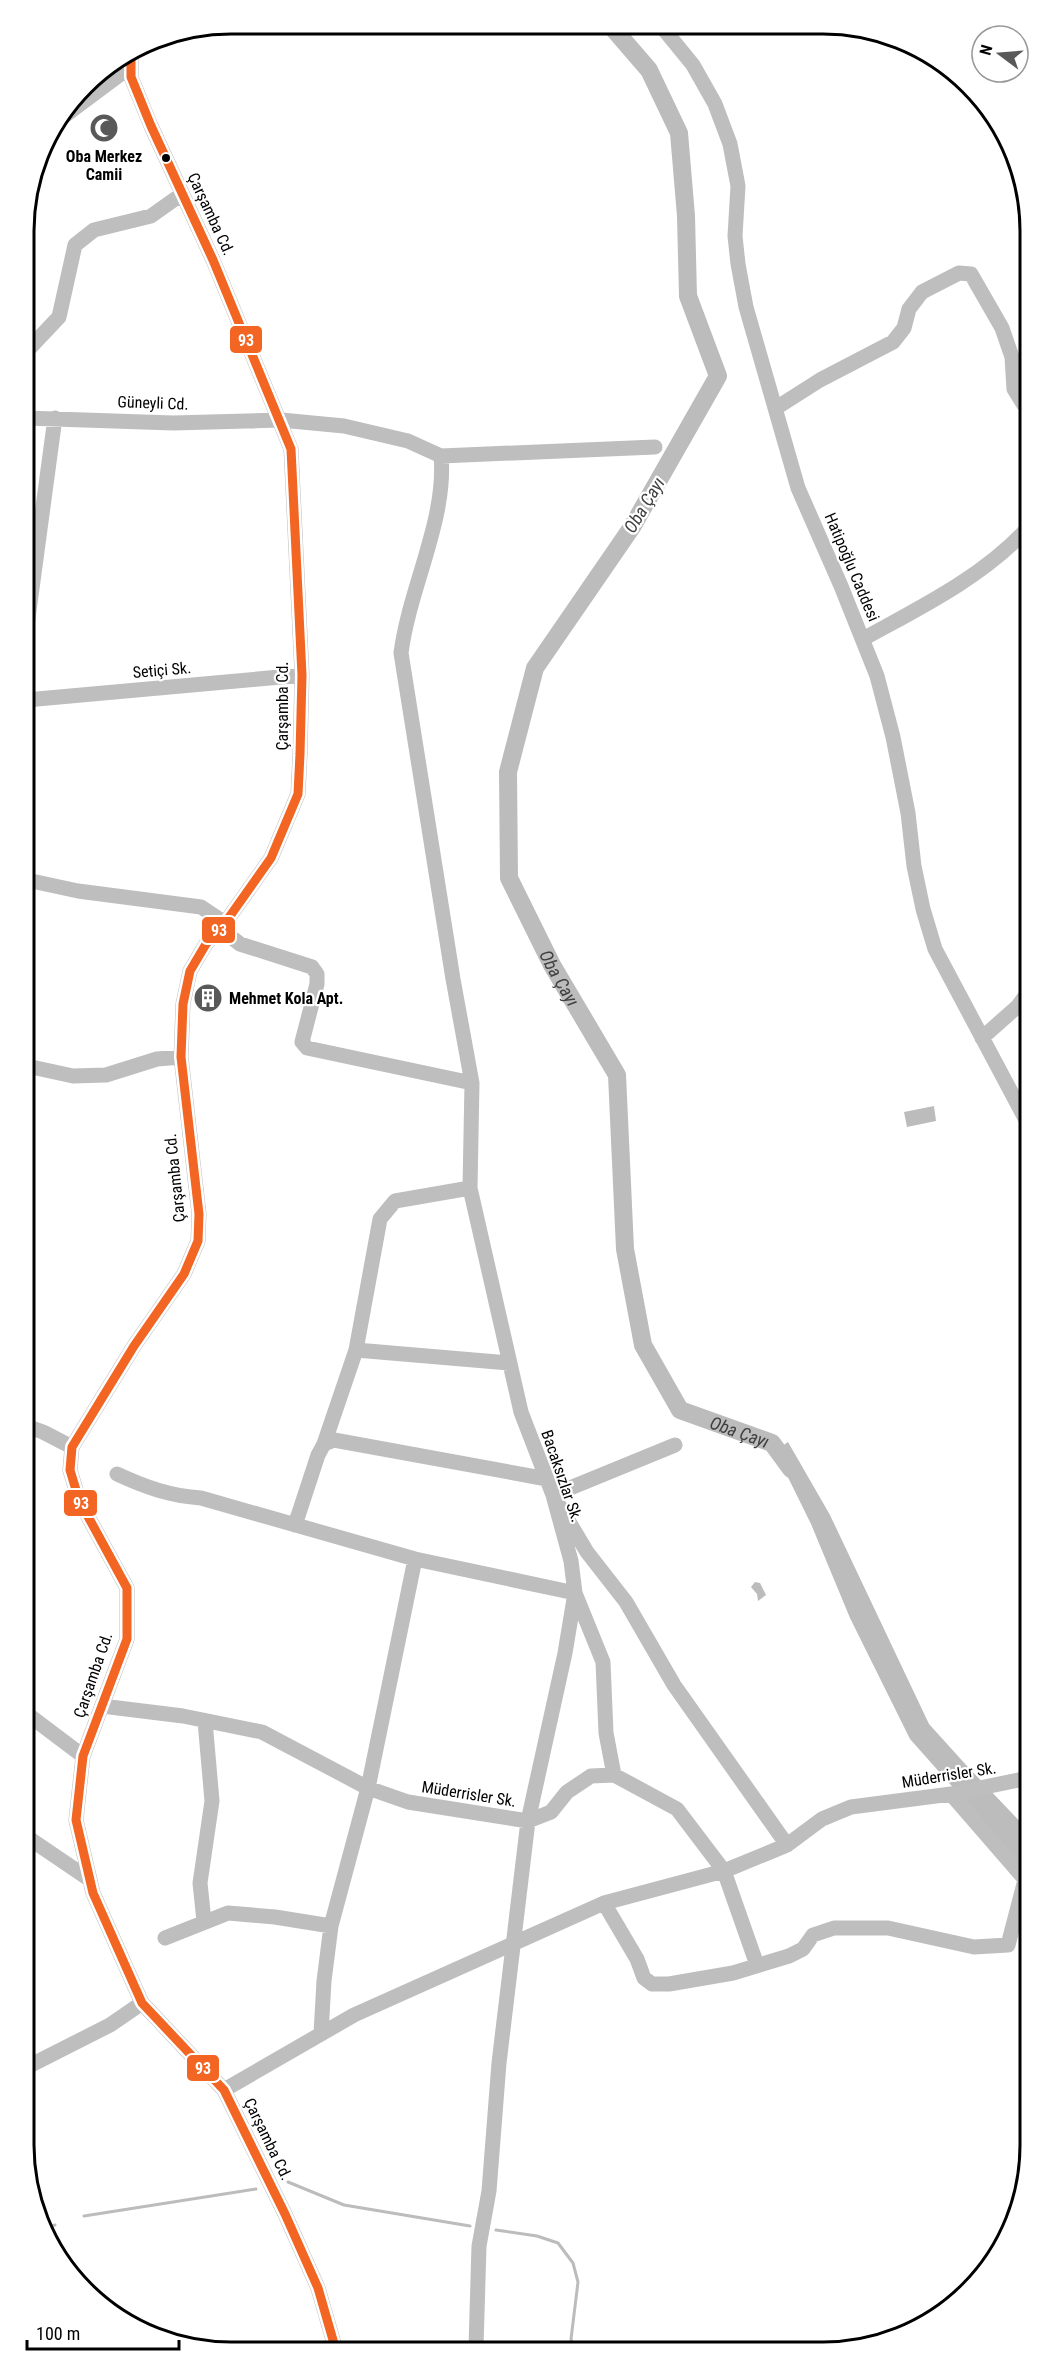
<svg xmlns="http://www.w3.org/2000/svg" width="1054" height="2376" font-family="'Roboto Condensed',sans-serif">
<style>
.water{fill:#bcbcbc}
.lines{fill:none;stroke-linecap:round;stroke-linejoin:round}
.stream{stroke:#bcbcbc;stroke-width:3}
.river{stroke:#bcbcbc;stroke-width:18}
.minor{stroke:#bebebe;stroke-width:15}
.bus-1-casing{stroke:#fff;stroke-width:14}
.bus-1{stroke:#f26522;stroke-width:9}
.bus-dot{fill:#000;stroke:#fff;stroke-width:2}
.labels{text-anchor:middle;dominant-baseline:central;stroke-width:4.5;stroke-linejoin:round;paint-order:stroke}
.poi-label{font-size:16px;font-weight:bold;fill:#000;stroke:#fff}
.street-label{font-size:16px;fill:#000;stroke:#fff}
.water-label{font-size:18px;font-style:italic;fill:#404040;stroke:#fff}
.rim{fill:none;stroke:#000;stroke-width:3}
.line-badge{stroke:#fff;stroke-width:2}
.badge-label{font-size:16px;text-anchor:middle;font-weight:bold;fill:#fff}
</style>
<rect width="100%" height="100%" fill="#fff"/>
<path class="water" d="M934,1106L936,1121L907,1127L904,1112Z
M788,1442L830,1515L929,1724L967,1766L1028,1830L1029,1873L910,1739L850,1618L811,1524L775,1451Z
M755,1582L760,1583L766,1595L758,1601L757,1594L751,1587Z"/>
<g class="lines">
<path class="stream" d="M288,2182L344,2205L470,2226
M84,2216L256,2189
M43,2228L55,2225
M496,2230L537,2236L558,2243L573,2263L578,2282L571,2339L573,2346"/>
<path class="river" id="s1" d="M611,26L649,70L679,133L686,216L688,296L718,376L632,527L535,668L508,772L509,878L552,965L617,1075L625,1249L643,1345L680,1410L772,1443L791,1469"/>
<path class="minor" d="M662,27L693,65L715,104L730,144L738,186L735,236L738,264L746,307L798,488L841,586L877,676L893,737L908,813L914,866L923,909L935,949L1026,1120
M131,53V77L151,126L213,260L291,449L302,675L300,754L298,794L271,858L225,923L206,944L190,971L183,1004L181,1057L199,1214L198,1241L184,1274L134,1346L72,1447L70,1470L79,1500L127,1588V1639L83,1756L76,1820L93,1893L142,2003L224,2090L285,2214L318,2288L335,2347
M63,117L130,67
M25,353L59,317L75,245L94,230L151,216L182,194
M776,408L820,380L893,342L904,328L909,309L922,292L959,273L971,274L1002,328L1012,357L1014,389L1024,405
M25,418L173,423L281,420L344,426L408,441L441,456C447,519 409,589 401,653L453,979L472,1083L470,1188L521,1412L553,1495L571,1561L575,1593L603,1662L606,1733L614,1775
M441,456L655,447
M26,633L55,418
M863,639C919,608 979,579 1024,532
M26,700L302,675
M27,880L78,891L201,907L225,923L231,937L240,944L312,967L317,974V984L302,1042L307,1048L472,1083
M982,1038L1018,1006L1026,995
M27,1066L73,1076L106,1075L157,1059L181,1057
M356,1350L380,1219L395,1201L470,1188
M29,1427L43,1432L72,1447
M324,1444L356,1350L509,1363
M675,1445L553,1495L587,1552L626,1602L674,1685L787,1845
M117,1474C145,1487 170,1496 201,1498L415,1559L575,1593L565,1653L528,1821L499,2063L489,2191L479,2246L476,2347
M295,1525L318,1455L324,1444L334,1440L547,1479
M102,1706L183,1716L262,1732L368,1788L408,1802L528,1821L551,1812L567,1792L591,1776L614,1775L677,1809L724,1871L787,1845L822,1819L851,1807L951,1794L1028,1778
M30,1716L83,1756
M951,1794L1029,1884
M30,1839L89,1879
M604,1903L637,1959L644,1978L652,1984H669L733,1973L789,1956L803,1949L813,1935L834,1928H888L974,1947L1008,1945L1025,1880
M204,1921L200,1883L212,1801L205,1721
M165,1938L228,1913L275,1917L331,1926
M321,2034L324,1981L331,1926L368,1788L415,1559
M31,2065L110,2025L142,2003
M224,2090L354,2015L604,1903L724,1871L757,1965"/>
<g class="bus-1-casing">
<path id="bus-1" d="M131,53V77L151,126L213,260L291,449L302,675L300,754L298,794L271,858L225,923L206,944L190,971L183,1004L181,1057L199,1214L198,1241L184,1274L134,1346L72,1447L70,1470L79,1500L127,1588V1639L83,1756L76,1820L93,1893L142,2003L224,2090L285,2214L318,2288L335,2347"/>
</g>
<use href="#bus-1" class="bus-1"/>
</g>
<defs>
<g id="mosque-disc" transform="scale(1.5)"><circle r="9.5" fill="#595959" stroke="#fff"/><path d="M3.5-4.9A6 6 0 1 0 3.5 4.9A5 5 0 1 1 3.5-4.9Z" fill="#fff"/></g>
<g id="building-disc" transform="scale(1.5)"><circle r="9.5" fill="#595959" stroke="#fff"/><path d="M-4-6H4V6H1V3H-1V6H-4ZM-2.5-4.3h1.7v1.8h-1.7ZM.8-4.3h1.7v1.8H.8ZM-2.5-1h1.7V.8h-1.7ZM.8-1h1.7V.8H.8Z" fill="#fff"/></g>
</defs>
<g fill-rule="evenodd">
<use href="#mosque-disc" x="104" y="128"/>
<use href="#building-disc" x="208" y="998"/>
</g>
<circle class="bus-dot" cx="166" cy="158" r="5"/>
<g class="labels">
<g class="poi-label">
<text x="104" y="156">Oba Merkez<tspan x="104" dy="18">Camii</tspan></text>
<text x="229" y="998" text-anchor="start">Mehmet Kola Apt.</text>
</g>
<g class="street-label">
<text transform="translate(211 214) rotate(65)">Çarşamba Cd.</text>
<text transform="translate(153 403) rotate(2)">Güneyli Cd.</text>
<text transform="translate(852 567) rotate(67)">Hatipoğlu Caddesi</text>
<text transform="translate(162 670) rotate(-5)">Setiçi Sk.</text>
<text transform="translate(282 706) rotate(-90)">Çarşamba Cd.</text>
<text transform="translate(175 1178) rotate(-96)">Çarşamba Cd.</text>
<text transform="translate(562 1476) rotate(71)">Bacaksızlar Sk.</text>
<text transform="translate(93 1675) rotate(-71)">Çarşamba Cd.</text>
<text transform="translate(949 1775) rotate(-9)">Müderrisler Sk.</text>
<text transform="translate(469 1794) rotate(9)">Müderrisler Sk.</text>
<text transform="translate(268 2139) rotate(64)">Çarşamba Cd.</text>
</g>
<g class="water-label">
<text transform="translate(644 505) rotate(-59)">Oba Çayı</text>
<text stroke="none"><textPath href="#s1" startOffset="1047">Oba Çayı</textPath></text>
<text stroke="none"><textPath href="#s1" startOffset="1570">Oba Çayı</textPath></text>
</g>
</g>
<path d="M0 0H1054V2376H0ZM231 34H823A197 197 0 0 1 1020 231V2145A197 197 0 0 1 823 2342H231A197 197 0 0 1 34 2145V231A197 197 0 0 1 231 34Z" fill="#fff" fill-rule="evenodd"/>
<path class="rim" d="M231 34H823A197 197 0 0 1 1020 231V2145A197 197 0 0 1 823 2342H231A197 197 0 0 1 34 2145V231A197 197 0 0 1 231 34Z"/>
<g class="line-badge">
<rect x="229" y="325" width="34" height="29" rx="6" fill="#f26522"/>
<rect x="201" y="916" width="35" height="28" rx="6" fill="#f26522"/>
<rect x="63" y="1489" width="35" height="28" rx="6" fill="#f26522"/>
<rect x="186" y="2054" width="34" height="28" rx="6" fill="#f26522"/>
</g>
<g class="badge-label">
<text x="246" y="346">93</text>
<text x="219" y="936">93</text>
<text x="81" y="1509">93</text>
<text x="203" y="2074">93</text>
</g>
<g transform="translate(1000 54) rotate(286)"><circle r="28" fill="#ffffff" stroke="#999999" stroke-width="1.5"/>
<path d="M0-4.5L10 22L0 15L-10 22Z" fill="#595959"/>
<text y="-9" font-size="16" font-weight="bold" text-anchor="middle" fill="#000000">N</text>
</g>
<path d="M27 2340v9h152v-9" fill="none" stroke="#000000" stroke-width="3"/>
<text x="36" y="2340" font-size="18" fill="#000000" stroke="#ffffff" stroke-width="4.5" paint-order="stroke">100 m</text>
</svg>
